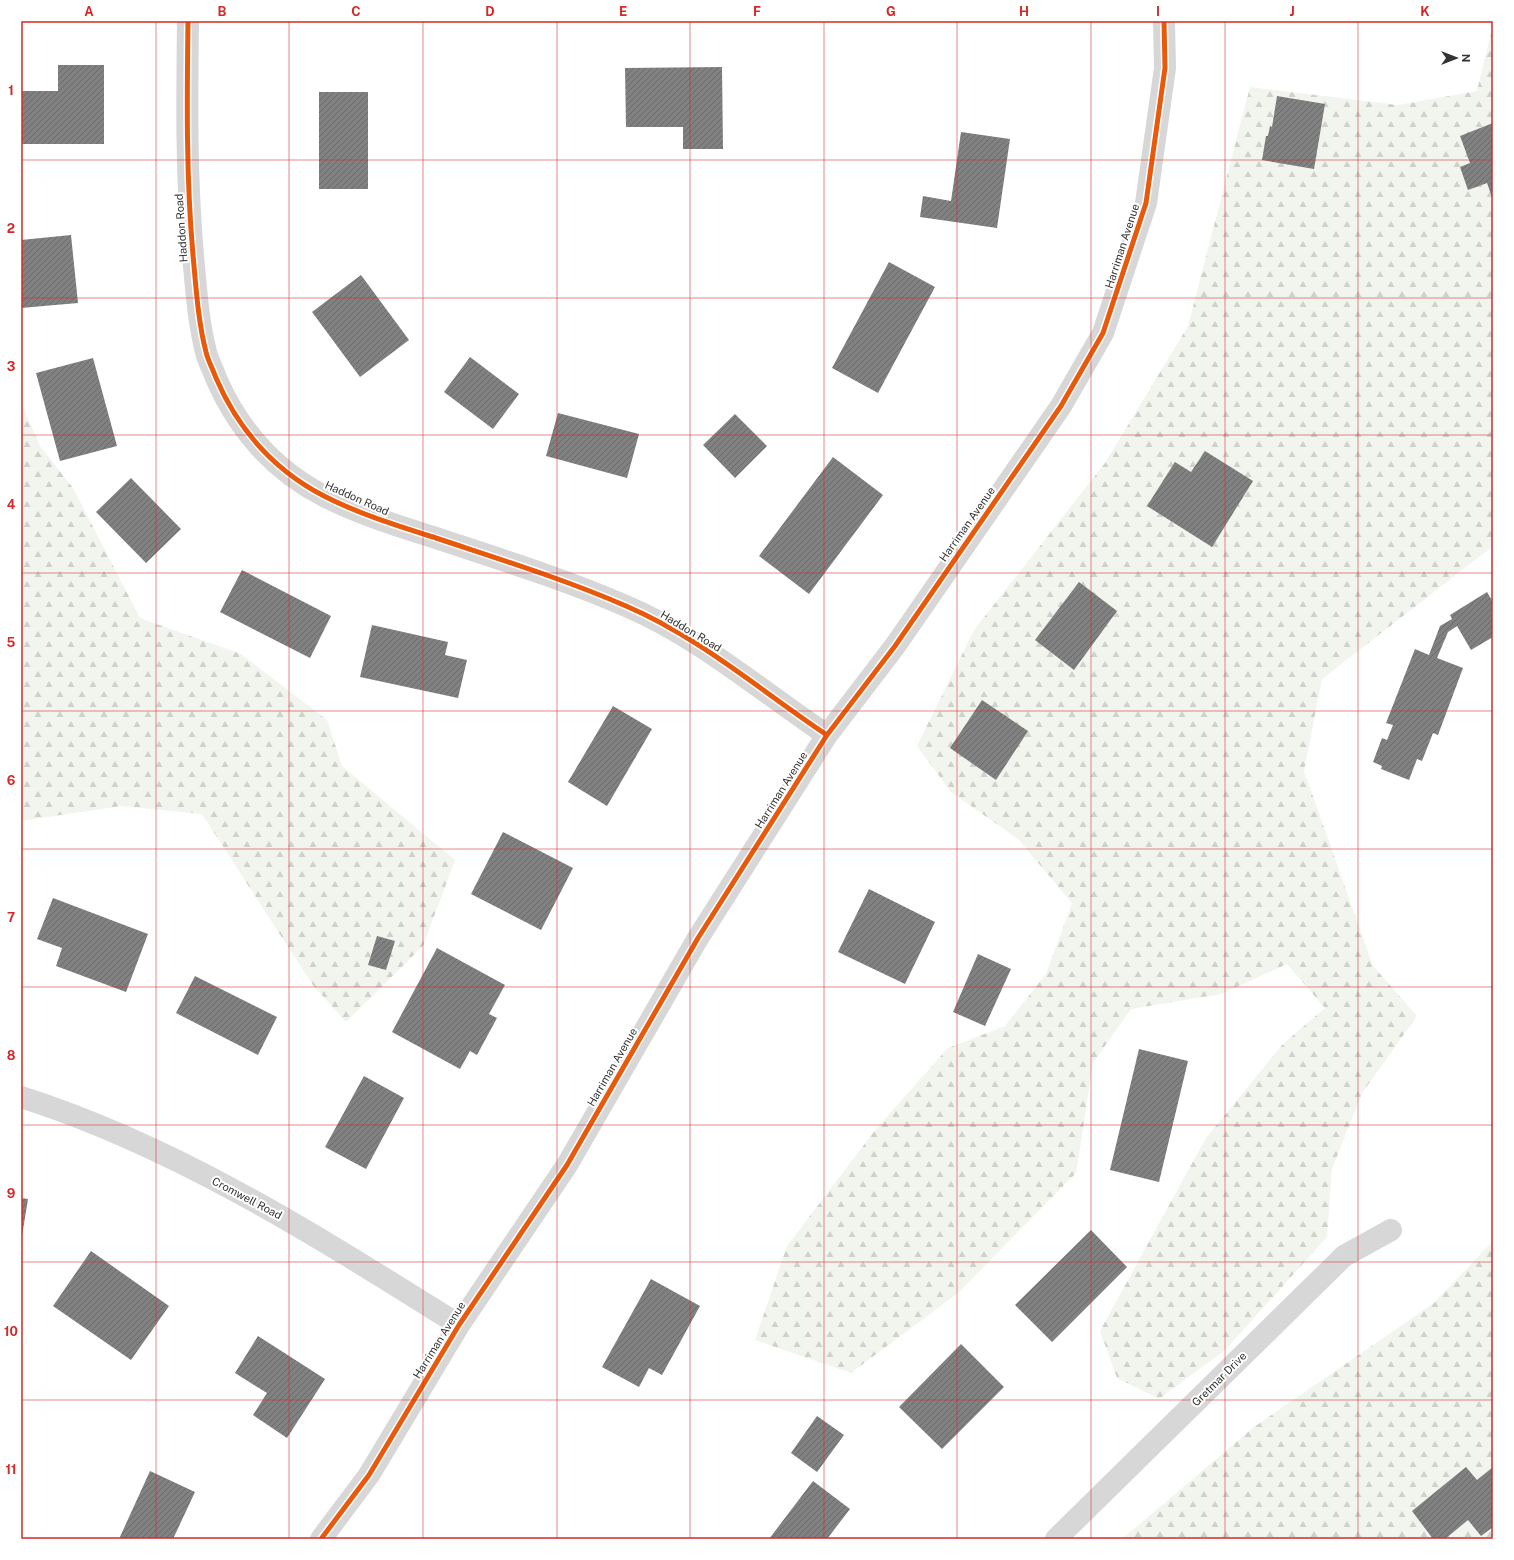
<svg xmlns="http://www.w3.org/2000/svg" width="1514" height="1560" font-family="'Public Sans',sans-serif">
<style>
.forest{fill:url(#forest-firs)}
.building{fill:url(#building-hatch)}
.lines{fill:none;stroke-linecap:round;stroke-linejoin:round}
.street{stroke:#d7d7d7;stroke-width:22}
.cycleway-casing{stroke:#fff;stroke-width:8}
.cycleway{stroke:#e8590c;stroke-width:5}
.grid{fill:none;stroke:#d62828;stroke-width:1;stroke-opacity:0.55}
.labels{text-anchor:middle;dominant-baseline:central;stroke-width:4;stroke-linejoin:round;paint-order:stroke}
.street-label{font-size:11px;fill:#333;stroke:#fff}
.neatline{fill:none;stroke:#d62828;stroke-width:1.5}
.grid-label{font-size:13px;text-anchor:middle;font-weight:bold;fill:#d62828}
</style>
<defs>
<pattern id="forest-firs" width="22" height="20" patternUnits="userSpaceOnUse"><rect width="22" height="20" fill="#f1f5ed"/><path d="M5 1l3.5 6h-7zM16 11l3.5 6h-7z" fill="#cfd2cc"/></pattern>
<pattern id="building-hatch" width="6" height="6" patternUnits="userSpaceOnUse"><rect width="6" height="6" fill="#818181"/><path d="M-1 1l2-2M0 6l6-6M5 7l2-2" fill="none" stroke="#6a6a6a"/></pattern>
</defs>
<rect width="100%" height="100%" fill="#fff"/>
<path class="forest" d="M1493,25V546L1322,679L1304,771L1373,966L1417,1016L1362,1093L1332,1169L1327,1237L1225,1350L1159,1399L1117,1378L1100,1331L1206,1138L1283,1044L1325,1008L1287,964L1221,994L1131,1009L1093,1063L1076,1173L958,1293L851,1373L755,1340L787,1246L876,1129L948,1048L1005,1026L1046,974L1072,903L1018,839L951,792L917,746L974,630L1105,463L1188,326L1250,87L1398,105L1477,91Z
M21,402L40,446L73,488L140,618L241,654L327,720L342,766L455,860L423,946L346,1022L312,984L202,814L121,806L21,821Z
M1493,1241V1539H1122L1254,1427L1434,1303Z"/>
<path class="building" d="M58,65H104V144H21V91H58Z
M722,67L723,149H683V127H626L625,68Z
M319,92H368V189H319Z
M1277,96L1325,104L1314,169L1262,160L1266,136H1268L1270,126L1272,127Z
M1493,123V200L1487,183L1468,190L1460,167L1470,163L1460,136Z
M961,132L1010,139L997,228L920,217L923,196L951,201Z
M71,235L78,303L21,308V240Z
M889,262L935,287L878,393L832,368Z
M361,275L409,340L360,377L312,312Z
M470,357L519,394L493,429L444,392Z
M93,358L117,446L60,461L36,373Z
M558,413L639,434L627,478L546,456Z
M735,414L767,446L735,478L703,445Z
M1205,451L1253,481L1212,547L1147,506L1175,462L1191,472Z
M833,457L883,495L809,594L759,556Z
M131,478L181,529L146,563L96,512Z
M242,570L331,616L310,658L220,612Z
M1079,582L1117,611L1074,670L1035,640Z
M1487,592L1493,602V637L1471,650L1457,626L1448,632L1437,658L1463,668L1438,735L1433,733L1422,761L1417,759L1409,780L1381,769L1382,766L1373,762L1382,738L1387,740L1393,725L1386,723L1415,649L1429,655L1440,626L1452,619L1450,615Z
M372,625L448,642L445,655L467,660L458,698L360,677Z
M982,700L1028,731L996,780L950,748Z
M613,706L652,729L607,806L568,782Z
M503,832L573,868L541,930L471,894Z
M869,889L935,922L905,984L838,952Z
M53,898L148,934L126,992L56,966L62,948L37,939Z
M377,936L395,941L386,970L368,965Z
M437,948L505,985L489,1014L497,1018L477,1055L470,1051L460,1069L392,1032Z
M978,954L1011,969L985,1026L953,1012Z
M195,976L277,1017L258,1055L176,1013Z
M1139,1049L1188,1061L1159,1182L1110,1170Z
M364,1076L404,1098L366,1169L325,1147Z
M21,1198L28,1199L22,1236H21Z
M1091,1230L1127,1267L1052,1342L1015,1305Z
M91,1251L169,1306L131,1360L53,1306Z
M651,1279L700,1306L662,1375L649,1368L639,1387L602,1367Z
M258,1336L325,1379L287,1438L253,1415L267,1393L235,1373Z
M961,1344L1004,1387L942,1449L899,1407Z
M817,1416L844,1435L817,1472L791,1453Z
M1466,1467L1477,1480L1493,1467V1527L1481,1536L1468,1520L1445,1539H1433L1412,1511Z
M150,1471L195,1492L173,1539H119Z
M813,1481L850,1509L827,1539H769Z"/>
<g class="lines">
<path class="street" d="M188,21C187,99 186,177 193,255C196,287 198,321 206,352C208,361 213,369 216,378C238,429 274,470 324,496C359,514 398,526 436,538C499,559 564,579 626,606C699,637 761,691 827,735
M21,1097C178,1147 320,1238 459,1325
M321,1539L369,1475L459,1325L567,1165L698,938L827,735L895,646L1061,406L1103,333L1146,203L1165,68L1164,21
M1056,1539L1344,1256L1391,1230"/>
<g class="cycleway-casing">
<path id="cycleway" d="M188,21C187,99 186,177 193,255C196,287 198,321 206,352C208,361 213,369 216,378C238,429 274,470 324,496C359,514 398,526 436,538C499,559 564,579 626,606C699,637 761,691 827,735
M321,1539L369,1475L459,1325L567,1165L698,938L827,735L895,646L1061,406L1103,333L1146,203L1165,68L1164,21"/>
</g>
<use href="#cycleway" class="cycleway"/>
</g>
<path class="grid" d="M156,21V1539M289,21V1539M423,21V1539M557,21V1539M690,21V1539M824,21V1539M957,21V1539M1091,21V1539M1225,21V1539M1358,21V1539M21,160H1493M21,298H1493M21,435H1493M21,573H1493M21,711H1493M21,849H1493M21,987H1493M21,1125H1493M21,1262H1493M21,1400H1493"/>
<g class="labels">
<g class="street-label">
<text transform="translate(181 228) rotate(-94)">Haddon Road</text>
<text transform="translate(1122 246) rotate(-72)">Harriman Avenue</text>
<text transform="translate(357 498) rotate(24)">Haddon Road</text>
<text transform="translate(967 524) rotate(-55)">Harriman Avenue</text>
<text transform="translate(691 631) rotate(31)">Haddon Road</text>
<text transform="translate(781 790) rotate(-58)">Harriman Avenue</text>
<text transform="translate(612 1067) rotate(-60)">Harriman Avenue</text>
<text transform="translate(247 1198) rotate(28)">Cromwell Road</text>
<text transform="translate(439 1340) rotate(-58)">Harriman Avenue</text>
<text transform="translate(1219 1379) rotate(-45)">Gretmar Drive</text>
</g>
</g>
<rect width="1514" height="1560" fill="none" stroke="#ffffff" stroke-width="44"/>
<g transform="translate(1456 58) rotate(90)" stroke="#ffffff" stroke-width="3" paint-order="stroke">
<path d="M0-3L7 15L0 10L-7 15Z" fill="#333333"/>
<text y="-6" font-size="11" font-weight="bold" text-anchor="middle" fill="#333333">N</text>
</g>
<rect x="22" y="22" width="1470" height="1516" class="neatline"/>
<g class="grid-label">
<text x="89" y="16">A</text>
<text x="222" y="16">B</text>
<text x="356" y="16">C</text>
<text x="490" y="16">D</text>
<text x="623" y="16">E</text>
<text x="757" y="16">F</text>
<text x="891" y="16">G</text>
<text x="1024" y="16">H</text>
<text x="1158" y="16">I</text>
<text x="1292" y="16">J</text>
<text x="1425" y="16">K</text>
<text x="11" y="95">1</text>
<text x="11" y="233">2</text>
<text x="11" y="371">3</text>
<text x="11" y="509">4</text>
<text x="11" y="647">5</text>
<text x="11" y="785">6</text>
<text x="11" y="922">7</text>
<text x="11" y="1060">8</text>
<text x="11" y="1198">9</text>
<text x="11" y="1336">10</text>
<text x="11" y="1474">11</text>
</g>
</svg>
